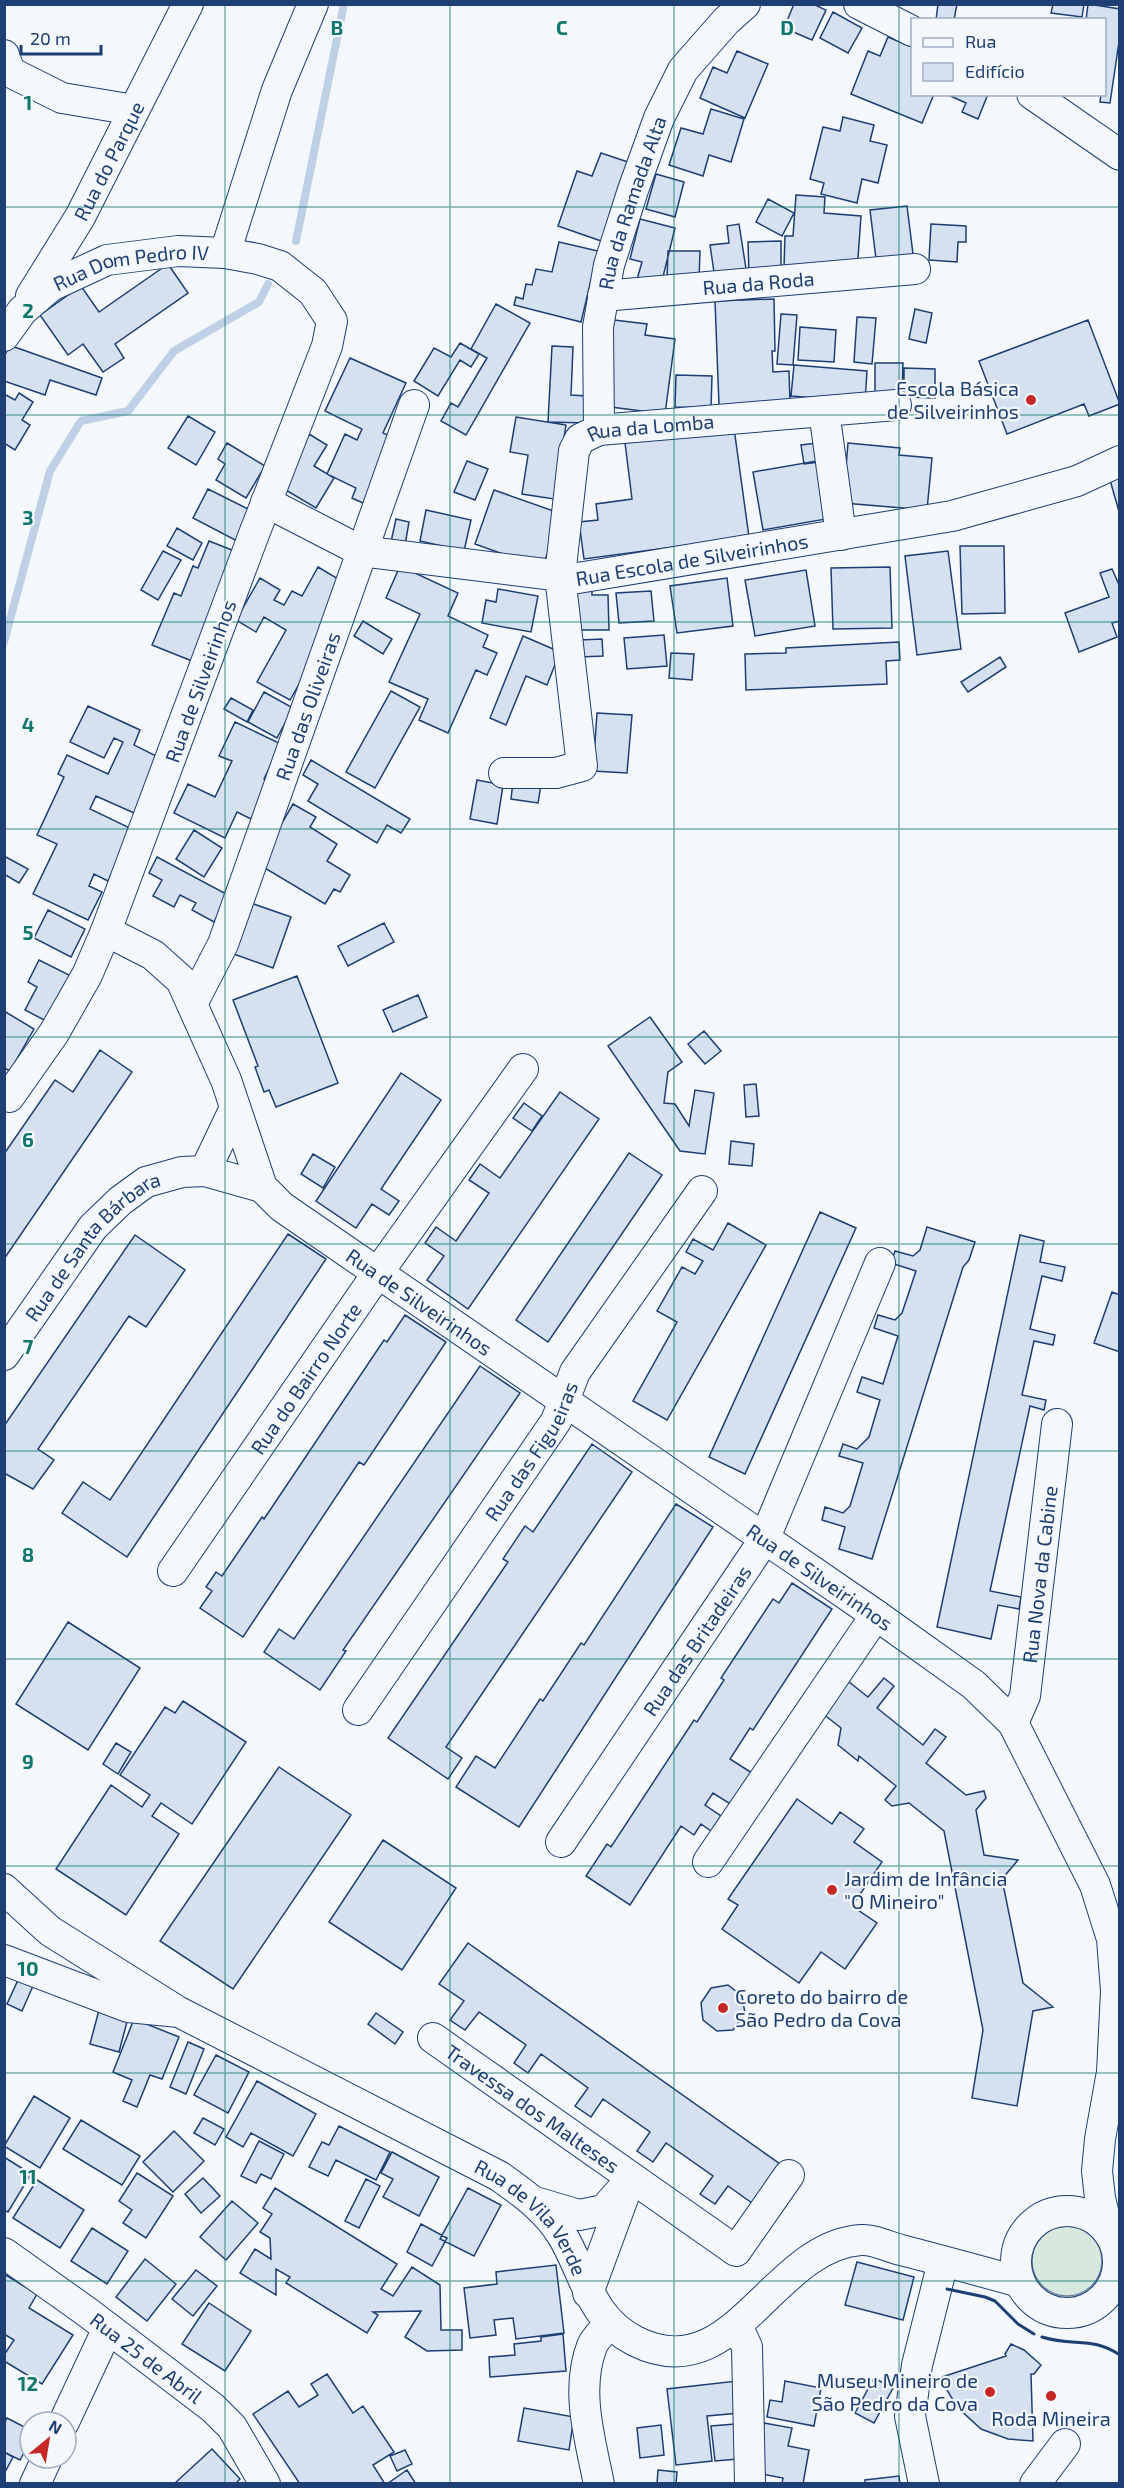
<svg xmlns="http://www.w3.org/2000/svg" width="1124" height="2488" font-family="'Exo 2',sans-serif">
<style>
.green{fill:#d7e8df;stroke:#687fa3;stroke-width:1.5}
.lines{fill:none;stroke-linecap:round;stroke-linejoin:round}
.stream{stroke:#bed0e5;stroke-width:8}
.building{fill:#d5e0f0;stroke:#1d3f73;stroke-width:1.5}
.minor-casing{stroke:#1d3f73;stroke-width:32}
.minor{stroke:#f4f7fb;stroke-width:30}
.wall{stroke:#1d3f73;stroke-width:3}
.grid{fill:none;stroke:#0f766e;stroke-width:1.5;stroke-opacity:0.55}
.poi-dot{fill:#c62828;stroke:#f4f7fb;stroke-width:2}
.labels{text-anchor:middle;dominant-baseline:central;stroke-width:4.5;stroke-linejoin:round;paint-order:stroke}
.street-label{font-size:20px;fill:#1d3f73;stroke:#f4f7fb}
.poi-label{font-size:20px;fill:#1d3f73;stroke:#f4f7fb;text-anchor:end}
.grid-label{font-size:20px;text-anchor:middle;font-weight:bold;fill:#0f766e;stroke:#f4f7fb;stroke-width:4.5;stroke-linejoin:round;paint-order:stroke}
</style>
<rect width="100%" height="100%" fill="#f4f7fb"/>
<path class="green" d="M1032 2261a35 35 0 1 1 70 0a35 35 0 1 1-70 0Z"/>
<g class="lines">
<path class="stream" d="M296,241L344,4
M4,642L50,471L81,421L128,411L174,351L259,302L268,284"/>
</g>
<path class="building" d="M794,4H813L826,10L812,40L784,28Z
M938,4H957L954,20H936Z
M1053,4H1084L1082,17L1051,13Z
M1088,4L1120,9V35L1110,103L1100,102L1101,94H1104V20H1086Z
M833,12L862,28L848,53L820,38Z
M888,37L912,47V94H934L922,123L851,94L868,51L880,56Z
M737,51L768,64L745,118L700,98L713,67L727,73Z
M946,94H988L978,119L962,112L966,103Z
M711,109L744,119L731,162L709,155L703,176L669,165L681,128L703,134Z
M843,117L874,125L870,141L887,145L878,183L862,179L857,203L821,194L824,183L810,179L823,127L840,131Z
M601,153L631,163L604,242L558,226L577,171L592,176Z
M656,174L684,182L675,217L646,209Z
M796,195L825,197L824,213L861,216L857,272L784,267L785,236H793Z
M768,199L794,213L782,236L756,222Z
M907,206L914,262L877,267L870,210Z
M640,219L675,228L660,289L636,283L642,262L630,259Z
M739,224L747,275L715,279L710,245L729,243L727,226Z
M931,224L966,226V242H958L957,262L929,260Z
M781,241V274L749,275L748,242Z
M559,242L598,251L581,322L514,305L516,297L523,299L526,284L532,285L536,269L552,272Z
M668,251H700L699,280H667Z
M168,264L188,293L115,344L124,358L103,372L83,344L68,355L40,315L81,286L99,312Z
M774,299L775,351H772L773,372L789,371L790,403L719,405L715,301Z
M496,304L530,323L466,435L441,421L451,403L458,407L487,358L471,349Z
M915,309L932,313L926,343L909,339Z
M781,314L797,315L793,365L777,364Z
M857,317L876,318L872,364L854,362Z
M614,320L647,324L645,335L675,339L665,414L603,406Z
M1088,320L1120,404L1089,416L1084,404L1007,434L979,361Z
M800,327L836,330L834,362L798,360Z
M460,343L479,354L471,367L460,360L438,396L414,381L434,348L451,357Z
M9,345L102,378L96,395L50,380L45,395L4,381V358Z
M552,346L573,347L571,395L587,396L586,423L548,422Z
M350,358L406,383L383,433L396,439L365,504L352,498L356,488L327,474L345,434L357,440L362,429L325,411Z
M875,363H903L902,399L875,398Z
M794,365L867,371L865,402L791,396Z
M904,368L935,369V398L904,397Z
M676,375L712,376L711,408L675,407Z
M19,393L33,402L22,420L30,425L15,450L4,443V394L15,400Z
M188,416L215,432L196,465L168,448Z
M516,417L566,425L554,499L522,494L528,455L510,452Z
M734,428L749,537L584,559L579,522L598,520L596,504L632,499L625,443Z
M309,434L327,445L314,466L334,478L316,508L279,486Z
M227,443L265,466L246,498L216,480L225,464L218,459Z
M817,443L819,462L804,464L801,445Z
M848,443L900,448L899,455L932,458L927,510L843,503Z
M822,460L832,518L763,530L753,472Z
M467,461L488,469L475,500L454,492Z
M1120,478V515L1110,480Z
M208,489L252,511L237,541L193,518Z
M494,490L562,514L542,568L475,544Z
M426,510L471,520L464,551L420,541Z
M396,519L409,522L405,545L391,542Z
M177,528L202,543L193,560L167,546Z
M209,541L237,552L192,661L152,645L174,593L181,596L193,566L198,568Z
M960,546H1004L1005,613L962,614Z
M163,551L181,560L158,600L141,590Z
M948,551L961,649L917,655L905,556Z
M400,566L458,593L448,616L488,635L483,647L497,653L487,675L476,670L448,733L419,720L428,699L389,682L420,614L386,598Z
M318,567L345,583L328,633L290,700L257,682L286,630L264,617L256,632L236,620L260,578L280,590L274,600L284,605L292,591L302,596Z
M890,567L892,628L833,629L831,568Z
M1112,569L1120,587V621L1112,623L1117,637L1079,652L1065,613L1109,597L1100,573Z
M806,570L815,626L755,636L745,580Z
M727,578L733,626L677,633L670,586Z
M576,588H592V595H608L609,630H576Z
M498,589L538,596L531,632L482,623L486,600L496,602Z
M651,591L654,621L619,623L616,593Z
M363,621L392,639L383,654L354,636Z
M664,635L667,666L627,669L624,638Z
M523,636L560,652L547,685L526,676L506,725L490,718Z
M602,639L603,656L580,657L579,640Z
M899,642L900,660L886,661L887,684L746,690L745,654L786,653V648Z
M671,653L694,654L692,680L669,678Z
M1000,657L1006,667L968,692L961,682Z
M391,691L420,707L375,788L346,772Z
M264,692L293,708L277,738L248,722Z
M231,698L253,710L247,722L224,709Z
M88,706L140,730L134,745L160,758L134,813L96,796L90,809L132,829L108,881L94,874L89,886L102,892L88,920L33,894L57,844L37,835L64,777L58,774L67,755L108,774L123,742L114,738L104,758L70,742Z
M597,713L632,715L627,773L593,771Z
M235,722L281,744L264,779L269,782L251,819L237,812L225,838L174,813L188,784L215,797L232,761L219,756Z
M311,760L410,819L401,833L387,825L377,843L308,801L318,784L303,775Z
M477,780L503,785L497,824L470,819Z
M513,781L541,785L538,803L511,799Z
M293,804L316,817L310,827L337,844L327,861L350,875L340,892L334,889L325,904L258,864Z
M194,830L222,848L204,877L176,859Z
M4,856L28,869L19,883L4,874Z
M157,857L228,895L214,922L192,910L196,903L180,895L174,907L153,896L162,880L149,873Z
M248,902L291,917L273,968L231,953Z
M48,910L85,929L71,957L34,938Z
M384,923L394,942L348,966L338,946Z
M39,960L73,977L50,1023L25,1010L37,987L28,982Z
M297,976L338,1083L276,1107L269,1090L264,1092L255,1067L258,1066L233,1000Z
M418,995L427,1017L393,1032L383,1010Z
M4,1011L34,1029L10,1071L4,1068Z
M650,1017L682,1062L668,1072L664,1103L675,1104L689,1126L695,1090L714,1093L705,1154L680,1151L608,1046Z
M704,1031L721,1051L705,1064L688,1044Z
M100,1050L132,1072L4,1259V1154L55,1080L73,1092Z
M401,1073L441,1100L381,1189L399,1201L389,1215L372,1204L356,1228L316,1201Z
M756,1084L759,1116L746,1117L744,1085Z
M560,1092L599,1119L468,1309L427,1280L444,1256L425,1243L436,1227L456,1241L489,1193L469,1180L480,1164L500,1178Z
M524,1103L542,1116L532,1131L513,1118Z
M731,1141L754,1144L752,1166L729,1164Z
M629,1153L662,1175L548,1342L516,1320Z
M313,1154L335,1167L323,1188L301,1174Z
M820,1212L856,1228L745,1474L709,1457Z
M728,1223L766,1245L667,1420L633,1401L677,1322L657,1311L682,1267L695,1274L703,1261L686,1252L693,1239L713,1250Z
M927,1227L975,1242L969,1260L963,1267L872,1559L839,1549L845,1527L822,1520L825,1507L843,1513L850,1506L863,1463L839,1456L843,1444L857,1449L869,1437L880,1400L857,1392L862,1377L883,1384L898,1336L874,1328L878,1315L895,1320L902,1313L916,1271L891,1263L895,1251L913,1256L920,1250Z
M288,1234L326,1259L127,1557L62,1513L83,1482L110,1500Z
M135,1235L185,1270L146,1327L129,1316L38,1449L54,1460L33,1489L4,1473V1426Z
M1020,1235L1044,1241L1040,1262L1065,1267L1062,1281L1042,1276L1030,1329L1055,1335L1053,1345L1034,1341L1022,1395L1046,1400L1044,1410L1030,1406L990,1591L1021,1597L1019,1609L998,1605L991,1639L937,1627Z
M1112,1292L1120,1295V1352L1094,1343Z
M405,1315L446,1342L364,1465L359,1462L243,1637L200,1608L212,1591L206,1587L216,1572L222,1576L262,1517L264,1519L384,1340L387,1342Z
M480,1366L520,1393L343,1650L346,1651L320,1690L264,1652L279,1629L294,1639Z
M592,1444L632,1472L446,1747L462,1758L448,1779L388,1738L508,1562L503,1559L525,1526L533,1532Z
M676,1504L713,1527L519,1827L456,1787L476,1756L495,1768L540,1699L543,1701L581,1643L584,1645Z
M792,1583L832,1609L753,1730L750,1728L730,1759L752,1773L732,1805L713,1793L705,1805L721,1816L711,1831L701,1824L694,1835L681,1826L630,1905L586,1876L607,1844L611,1847L694,1720L697,1722L724,1680L721,1678L773,1599L779,1603Z
M68,1622L140,1668L88,1750L16,1704Z
M844,1678L868,1697L884,1678L894,1686L877,1708L923,1745L935,1729L946,1737L926,1763L966,1795L984,1791L986,1798L976,1810L984,1855L1018,1860L1002,1879L1023,1983L1053,2007L1033,2011L1017,2106L972,2098L983,2030L944,1831L909,1803L892,1806L885,1800L896,1786L859,1756L858,1761L838,1745L841,1728L818,1710Z
M183,1701L246,1742L192,1824L161,1803L152,1816L179,1834L126,1915L56,1869L111,1785L142,1807L150,1795L120,1775L165,1707L175,1713Z
M116,1743L131,1752L118,1774L103,1764Z
M279,1767L351,1815L233,1989L160,1941Z
M797,1799L832,1824L840,1812L864,1829L854,1842L882,1862L852,1906L877,1923L845,1969L821,1952L799,1983L722,1929L738,1905L728,1899Z
M383,1840L456,1888L402,1970L329,1922Z
M468,1943L780,2164L752,2203L728,2186L715,2204L700,2194L713,2176L666,2143L653,2162L637,2151L650,2132L603,2099L591,2117L575,2106L588,2088L541,2054L528,2073L514,2063L526,2045L479,2012L465,2030L450,2020L464,2001L439,1984Z
M18,1980L33,1986L22,2011L7,2004Z
M728,1985L742,1996L745,2013L733,2030L717,2031L703,2020L701,2003L711,1988Z
M99,2010L128,2018L119,2052L90,2044Z
M376,2013L403,2032L395,2044L368,2024Z
M134,2019L179,2037L162,2079L150,2075L137,2107L123,2101L132,2080L113,2072Z
M188,2042L204,2049L186,2094L170,2087Z
M216,2055L249,2072L228,2113L194,2095Z
M257,2081L316,2114L293,2156L251,2133L243,2147L226,2137Z
M34,2096L70,2118L40,2168L4,2146Z
M203,2118L224,2129L215,2145L194,2133Z
M81,2120L140,2156L122,2185L63,2149Z
M339,2126L390,2152L376,2180L336,2160L328,2176L309,2167L322,2142L329,2145Z
M174,2131L204,2161L173,2192L143,2162Z
M259,2141L284,2154L271,2179L261,2174L256,2183L241,2176Z
M392,2152L439,2177L419,2216L383,2197L393,2179L381,2173Z
M4,2157L31,2174L8,2212L4,2210Z
M137,2173L173,2196L146,2238L123,2223L132,2210L119,2201Z
M203,2178L220,2196L201,2213L185,2194Z
M366,2179L380,2186L359,2228L345,2221Z
M37,2180L84,2210L60,2248L13,2218Z
M275,2188L397,2264L381,2289L393,2296L412,2267L440,2285L441,2330H462V2350L427,2351L405,2337L421,2311L373,2312L378,2315L367,2333L286,2283L290,2277L276,2269V2295L240,2273L255,2249L271,2259L270,2238L260,2232L272,2214L263,2208Z
M468,2188L501,2205L474,2256L440,2239Z
M232,2201L258,2223L226,2260L200,2237Z
M421,2224L447,2238L432,2266L407,2252Z
M92,2228L128,2251L107,2284L71,2261Z
M145,2259L176,2284L147,2321L116,2297Z
M857,2262L914,2277L903,2320L845,2305Z
M556,2265L564,2333L516,2339L513,2318L494,2320L496,2335L470,2338L464,2288L497,2284L496,2272Z
M196,2270L217,2286L193,2316L172,2299Z
M4,2274L37,2294L29,2308L73,2335L42,2384L4,2361V2355L14,2340L4,2334Z
M209,2303L251,2331L225,2371L182,2344Z
M563,2334L566,2371L490,2377L489,2357L515,2355L514,2344L541,2341V2337Z
M1011,2344L1024,2350L1041,2365L1034,2374H1031L1033,2441L1008,2439L981,2429L957,2407L947,2390L942,2377L1006,2356L1005,2354Z
M327,2374L353,2413L363,2406L394,2452L373,2465L385,2484H300L253,2414L288,2391L299,2407L318,2395L311,2384Z
M874,2378L893,2388L874,2423L855,2413Z
M737,2381L740,2413L707,2416L712,2461L676,2465L667,2389Z
M785,2381L821,2388L814,2426L767,2417L770,2400L782,2402Z
M524,2408L574,2417L569,2450L518,2441Z
M7,2418L30,2430V2442L20,2460L4,2452V2423Z
M747,2423L750,2458L715,2461L711,2426Z
M764,2423L792,2428L788,2446L809,2450L803,2484H782L783,2478L756,2473Z
M661,2425L664,2455L640,2458L637,2428Z
M212,2449L240,2479L235,2484H174Z
M405,2450L412,2464L397,2471L390,2456Z
M4,2452L13,2457L4,2474Z
M407,2470L416,2484H387Z
M658,2470L677,2472L676,2484H657Z
M899,2476L900,2484H865V2480Z"/>
<g class="lines">
<g class="minor-casing">
<g id="minor">
<path d="M859,4L912,31"/>
<path d="M4,55L10,72L62,98L134,110"/>
<path d="M1032,94L1120,155"/>
<path d="M225,253L277,90L313,4"/>
<path id="s1" d="M31,296L80,217L188,4"/>
<path id="s2" d="M603,296L915,269"/>
<path id="s3" d="M4,336L22,311L51,286L107,260L178,251L225,253L258,259L280,266L313,292L332,321L327,346L254,534L106,931L87,975L54,1033L9,1097"/>
<path d="M824,411L841,535"/>
<path id="s4" d="M599,430L598,327L609,265L633,190L659,118L683,70L726,21L745,4"/>
<path id="s5" d="M266,502L361,551L578,578L952,516L1077,481L1120,461"/>
<path id="s6" d="M504,773H556L582,766L560,576L574,451L580,439L599,430L896,405"/>
<path id="s7" d="M106,931L153,955L181,980L226,1080L262,1187L282,1207L876,1615L974,1685L1013,1723L1095,1885L1112,1939L1116,1991L1112,2072L1100,2139L1097,2171L1100,2198L1108,2232"/>
<path id="s8" d="M192,1004L223,944L414,405"/>
<path d="M205,1171L235,1108"/>
<path id="s9" d="M4,1355L93,1227L120,1201L146,1182L182,1172L205,1171L262,1187"/>
<path id="s10" d="M173,1571L377,1274L523,1069"/>
<path id="s11" d="M358,1710L556,1421L575,1372L702,1191"/>
<path id="s12" d="M1013,1723L1025,1696L1057,1424"/>
<path id="s13" d="M561,1842L764,1540L880,1263"/>
<path d="M708,1862L876,1615"/>
<path d="M4,1889L50,1931L174,2009"/>
<path id="s14" d="M4,1960L128,2007L179,2012L499,2176C523,2193 546,2209 562,2235C586,2275 589,2317 635,2341C734,2391 771,2246 861,2240C873,2239 889,2247 901,2250C940,2260 980,2271 1020,2282"/>
<path id="s15" d="M433,2038L736,2251L789,2175"/>
<path d="M535,2202L579,2215L604,2210L625,2186"/>
<circle cx="1067" cy="2262" r="51"/>
<path id="s16" d="M4,2253L87,2312L213,2408L232,2427L265,2484"/>
<path d="M588,2293L630,2179"/>
<path d="M737,2325L747,2347L750,2483"/>
<path d="M64,2422L108,2328"/>
<path d="M35,2484L47,2458"/>
<path d="M599,2484C590,2439 575,2390 592,2346C595,2338 604,2331 609,2324"/>
<path d="M924,2484L910,2416L917,2365L943,2262"/>
<path d="M1035,2484L1065,2444"/>
</g>
</g>
<use href="#minor" class="minor"/>
<path class="wall" d="M947,2289L985,2297L995,2301L1018,2324L1034,2334
M1042,2337C1074,2347 1092,2336 1120,2355"/>
</g>
<path class="grid" d="M225,4V2484M450,4V2484M674,4V2484M899,4V2484M4,207H1120M4,415H1120M4,622H1120M4,829H1120M4,1037H1120M4,1244H1120M4,1451H1120M4,1659H1120M4,1866H1120M4,2073H1120M4,2281H1120"/>
<g class="poi-dot">
<circle cx="1031" cy="400" r="6"/>
<circle cx="832" cy="1890" r="6"/>
<circle cx="723" cy="2008" r="6"/>
<circle cx="990" cy="2392" r="6"/>
<circle cx="1051" cy="2396" r="6"/>
</g>
<g class="labels">
<g class="street-label">
<text stroke="none"><textPath href="#s1" startOffset="156">Rua do Parque</textPath></text>
<text stroke="none"><textPath href="#s4" startOffset="232">Rua da Ramada Alta</textPath></text>
<text stroke="none"><textPath href="#s3" startOffset="153">Rua Dom Pedro IV</textPath></text>
<text stroke="none"><textPath href="#s2" startOffset="156">Rua da Roda</textPath></text>
<text stroke="none"><textPath href="#s6" startOffset="482">Rua da Lomba</textPath></text>
<text stroke="none"><textPath href="#s5" startOffset="441">Rua Escola de Silveirinhos</textPath></text>
<text transform="translate(200 681) rotate(-70)">Rua de Silveirinhos</text>
<text stroke="none"><textPath href="#s8" startOffset="320">Rua das Oliveiras</textPath></text>
<text stroke="none"><textPath href="#s9" startOffset="142">Rua de Santa Bárbara</textPath></text>
<text stroke="none"><textPath href="#s7" startOffset="508">Rua de Silveirinhos</textPath></text>
<text stroke="none"><textPath href="#s10" startOffset="234">Rua do Bairro Norte</textPath></text>
<text stroke="none"><textPath href="#s11" startOffset="312">Rua das Figueiras</textPath></text>
<text stroke="none"><textPath href="#s12" startOffset="152">Rua Nova da Cabine</textPath></text>
<text stroke="none"><textPath href="#s7" startOffset="994">Rua de Silveirinhos</textPath></text>
<text stroke="none"><textPath href="#s13" startOffset="243">Rua das Britadeiras</textPath></text>
<text stroke="none"><textPath href="#s15" startOffset="122">Travessa dos Malteses</textPath></text>
<text stroke="none"><textPath href="#s14" startOffset="596">Rua de Vila Verde</textPath></text>
<text stroke="none"><textPath href="#s16" startOffset="177">Rua 25 de Abril</textPath></text>
</g>
<g class="poi-label">
<text x="1019" y="388">Escola Básica<tspan x="1019" dy="23">de Silveirinhos</tspan></text>
<text x="844" y="1878" text-anchor="start">Jardim de Infância<tspan x="844" dy="23">"O Mineiro"</tspan></text>
<text x="735" y="1996" text-anchor="start">Coreto do bairro de<tspan x="735" dy="23">São Pedro da Cova</tspan></text>
<text x="978" y="2380">Museu Mineiro de<tspan x="978" dy="23">São Pedro da Cova</tspan></text>
<text x="1051" y="2418" text-anchor="middle">Roda Mineira</text>
</g>
</g>
<g class="grid-label">
<text x="337" y="35">B</text>
<text x="562" y="35">C</text>
<text x="787" y="35">D</text>
<text x="28" y="110">1</text>
<text x="28" y="318">2</text>
<text x="28" y="525">3</text>
<text x="28" y="732">4</text>
<text x="28" y="940">5</text>
<text x="28" y="1147">6</text>
<text x="28" y="1354">7</text>
<text x="28" y="1562">8</text>
<text x="28" y="1769">9</text>
<text x="28" y="1976">10</text>
<text x="28" y="2184">11</text>
<text x="28" y="2391">12</text>
</g>
<rect width="1124" height="2488" fill="none" stroke="#1d3f73" stroke-width="12"/>
<rect x="911" y="18" width="195" height="78" fill="#f4f7fb" stroke="#9eadc5" stroke-width="1.5"/>
<rect x="923" y="38" width="30" height="9" fill="#f4f7fb" stroke="#9eadc5" stroke-width="1.5"/>
<text x="965" y="48" font-size="18" fill="#1d3f73">Rua</text>
<rect x="923" y="63" width="30" height="18" fill="#d5e0f0" stroke="#9eadc5" stroke-width="1.5"/>
<text x="965" y="78" font-size="18" fill="#1d3f73">Edifício</text>
<g transform="translate(48 2440) rotate(30)"><circle r="28" fill="#f4f7fb" stroke="#9eadc5" stroke-width="1.5"/>
<path d="M0-4.5L10 22L0 15L-10 22Z" fill="#c62828"/>
<text y="-9" font-size="16" font-weight="bold" text-anchor="middle" fill="#1d3f73">N</text>
</g>
<path d="M21 45v9h80v-9" fill="none" stroke="#1d3f73" stroke-width="3"/>
<text x="30" y="45" font-size="18" fill="#1d3f73" stroke="#f4f7fb" stroke-width="4.5" paint-order="stroke">20 m</text>
</svg>
